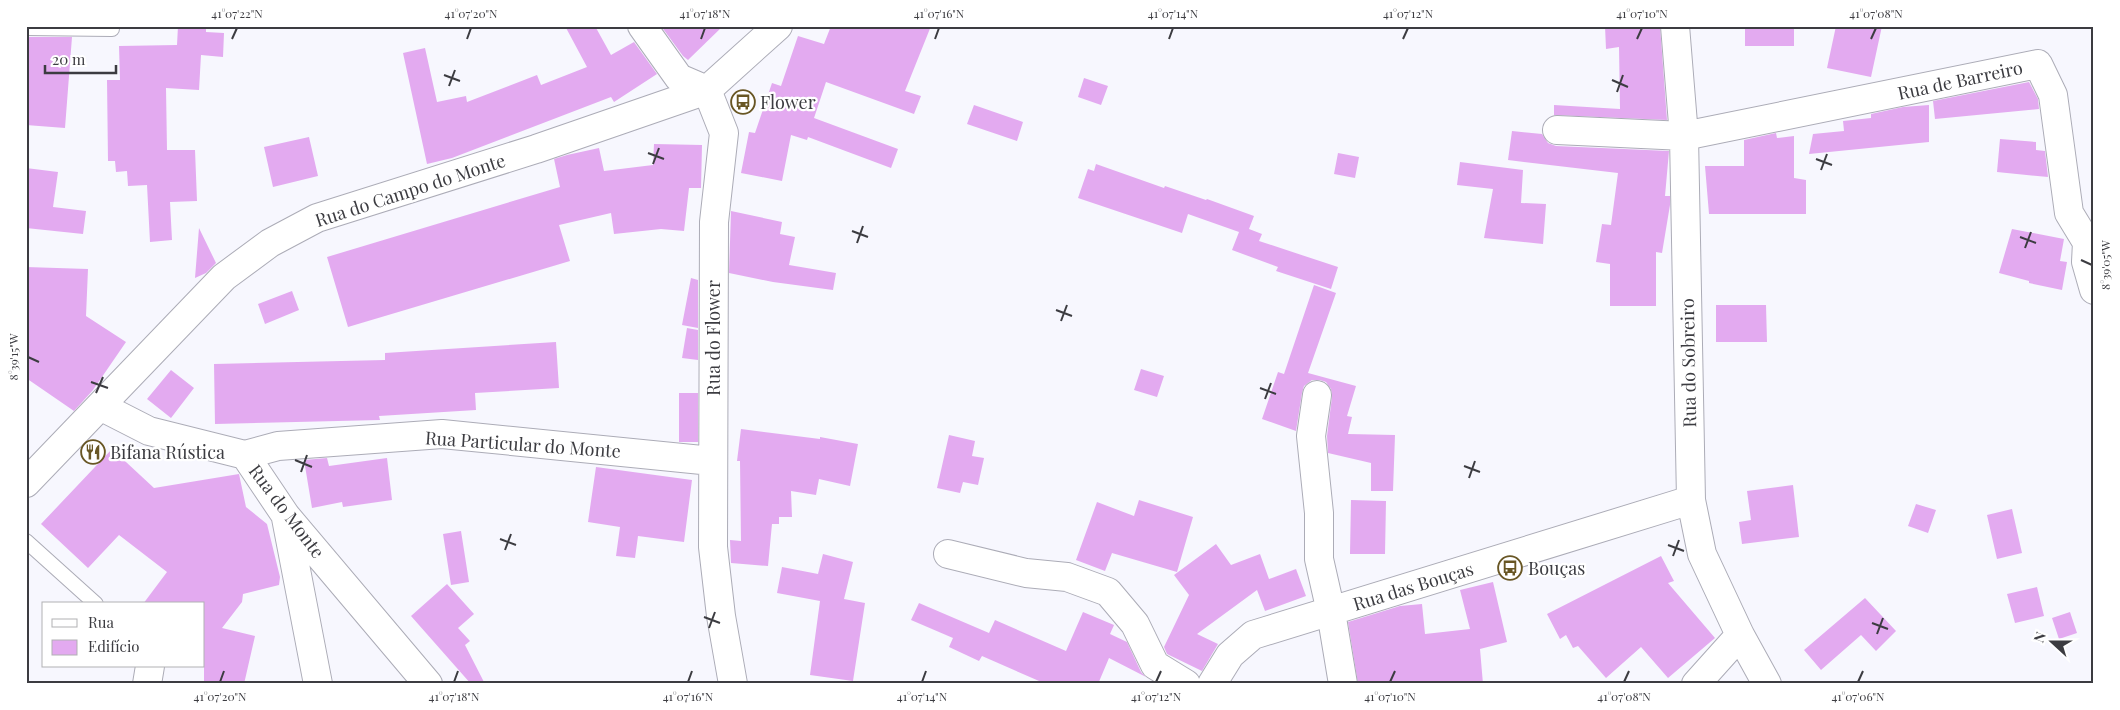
<svg xmlns="http://www.w3.org/2000/svg" width="2120" height="710" font-family="'Playfair Display',serif">
<style>
.building{fill:#e3aaf0}
.lines{fill:none;stroke-linecap:round;stroke-linejoin:round}
.lane-casing{stroke:#acacb7;stroke-width:16}
.street-casing{stroke:#acacb7;stroke-width:30}
.lane{stroke:#fff;stroke-width:14}
.street{stroke:#fff;stroke-width:28}
.ticks{fill:none;stroke:#3c3c41;stroke-width:2}
.labels{text-anchor:middle;dominant-baseline:central;stroke-width:4.5;stroke-linejoin:round;paint-order:stroke}
.street-label{font-size:18px;fill:#3c3c41;stroke:#fff}
.poi-label{font-size:18px;fill:#3c3c41;stroke:#fff;text-anchor:start}
.neatline{fill:none;stroke:#3c3c41;stroke-width:2}
.ticks-label{font-size:12px;text-anchor:middle;fill:#3c3c41}
</style>
<rect width="100%" height="100%" fill="#f7f7fe"/>
<path class="building" d="M178,26H206V32L224,33L223,57L201,55L199,90L166,88L167,150H195L197,201L170,202L172,240L150,242L147,185L128,186L127,171L116,172L115,161H108L107,80H120L119,46L177,45Z
M565,26H595L611,55L634,42L657,74L614,102L611,97L452,158L427,164L403,53L425,48L437,102L466,96L467,102L537,75L541,85L587,67Z
M661,26H723L688,60L683,56Z
M831,26H931L905,91L921,96L914,114L826,82L814,118L898,149L891,168L808,137L807,140L791,135L782,181L741,173L749,132L755,133L772,83L781,86L798,36L824,44Z
M1605,26H1660L1667,120L1554,115V105L1620,109L1619,47L1606,49Z
M1745,26H1794V46H1745Z
M1836,26H1882L1871,77L1827,68Z
M26,37H72L65,128L26,125Z
M1084,78L1108,86L1101,105L1078,97Z
M2029,82L2038,99L2039,109L1935,119L1933,101Z
M974,105L1023,122L1017,141L967,124Z
M1929,105V142L1809,154L1813,134L1844,131L1843,121L1871,118V114L1903,107Z
M1512,131L1542,134L1548,143L1556,146L1669,151L1665,196H1670V205L1662,253L1656,252V306H1610V264L1596,262L1602,224L1611,225L1618,173L1508,160Z
M1776,133L1777,138L1794,136V178L1806,180V214H1709L1705,166H1744V140Z
M309,137L318,176L273,187L264,147Z
M2000,139L2036,142V150L2045,151L2048,177L1997,172Z
M654,144L702,145L701,188H689L684,231L661,229L614,234L611,213L559,225L570,261L348,327L327,257L560,187L554,159L567,155L599,148L604,171L653,165Z
M1338,153L1359,157L1355,178L1334,174Z
M1460,162L1523,170L1521,203L1546,204L1543,244L1484,238L1493,189L1457,185Z
M1096,164L1164,188L1165,186L1206,200L1207,199L1254,216L1249,229L1262,234L1259,241L1338,267L1331,289L1276,271L1278,267L1232,250L1239,232L1188,214L1182,233L1078,198L1088,169L1094,171Z
M26,168L58,172L53,207L86,211L83,234L26,228Z
M731,211L782,222L780,234L795,237L789,265L836,273L833,290L773,282L729,273Z
M199,228L216,263L206,273L195,278Z
M2012,229L2064,239L2060,261L2067,262L2062,290L2029,283V281L1999,273Z
M26,267L88,269L86,316L126,342L93,390L74,411L26,378Z
M691,278L698,280V328L682,325Z
M1314,285L1336,293L1308,373L1356,386L1347,416L1352,417L1348,434L1395,435L1393,491H1371V463L1328,453L1327,436L1332,397L1331,389L1326,382L1320,380H1312L1304,386L1302,393L1296,431L1262,419L1278,372L1284,374Z
M292,291L299,310L265,324L258,304Z
M1716,305H1766L1767,342H1716Z
M687,328L698,330V360L682,358Z
M556,342L559,388L475,393L476,410L379,416L380,420L215,424L214,364L385,360V353Z
M1141,369L1164,376L1157,397L1134,390Z
M171,370L194,388L171,418L147,399Z
M679,393H698V442H679Z
M741,429L820,439V437L858,444L850,486L819,479L816,495L791,491L792,517H779V524H772L768,566L731,563L730,540L741,541L740,461H737Z
M949,435L975,441L972,456L984,458L978,485L963,482L960,493L937,488Z
M112,449L154,488L239,474L246,507L267,524L280,577L279,585L243,594L242,602L222,628L255,636L244,684H204V604H143L167,572L119,535L88,568L41,524Z
M327,458L329,466L387,458L392,500L343,507L342,502L312,508L304,460Z
M596,467L692,480L684,542L638,536L635,558L616,556L620,527L588,522Z
M1793,485L1799,537L1742,544L1739,522L1751,520L1747,491Z
M1139,500L1193,517L1177,572L1112,553L1105,571L1076,560L1097,502L1134,516Z
M1351,500L1386,501L1385,554H1350Z
M1916,504L1936,510L1928,533L1908,526Z
M2012,509L2022,553L1997,559L1987,515Z
M461,531L469,582L451,585L443,534Z
M1216,544L1231,565L1260,554L1269,579L1296,569L1306,596L1265,611L1257,590L1197,634L1218,644L1202,671L1167,654L1164,647L1189,595L1174,575Z
M823,554L853,562L844,599L865,603L853,681L810,675L820,601L777,593L782,567L818,574Z
M1661,556L1674,581L1668,583L1715,638L1668,678L1641,647L1606,678L1578,646L1573,648L1566,635L1560,639L1547,614Z
M1493,582L1507,642L1480,649L1483,684H1358L1348,622L1400,606L1422,604L1425,634L1470,629L1460,590Z
M447,584L474,614L458,628L470,641L465,645L485,684H471L411,616Z
M2037,587L2044,616L2015,623L2007,594Z
M1865,598L1896,631L1876,651L1861,635L1821,670L1804,650Z
M919,603L989,633L995,620L1066,651L1083,612L1114,625L1110,634L1127,642L1141,672L1146,677L1109,658L1098,684H1046L982,656L979,661L949,647L953,638L911,620Z
M2070,612L2077,633L2059,639L2052,618Z"/>
<g class="lines">
<g class="lane-casing">
<path id="lane" d="M26,28L112,29
M26,541L96,604"/>
</g>
<g class="street-casing">
<path id="street" d="M642,26L679,78L707,90
M1675,26L1684,136L1691,500L1702,554L1740,635L1767,684
M707,90L724,133L714,222L713,547L721,616L733,684
M1557,130L1684,136L2038,64L2053,95L2069,213L2094,254
M2087,242L2086,262L2094,290
M1317,395L1311,436L1319,513V559L1331,612L1343,684
M100,406L149,431L245,455L286,516L428,684
M245,455L278,446L442,434L712,461
M26,483L224,277L270,243L317,218L536,149L707,90L778,26
M286,518L318,684
M948,554L1026,573L1067,577L1108,592L1135,624L1155,665L1186,684
M147,684L150,666
M1212,684L1230,655L1253,635L1691,500
M1696,684L1740,635"/>
</g>
<use href="#lane" class="lane"/>
<use href="#street" class="street"/>
</g>
<path class="ticks" d="M232,39L237,28M467,39L471,28M701,39L705,28M935,39L939,28M1169,39L1173,28M1403,39L1408,28M1637,39L1642,28M1871,39L1876,28M444,75L460,81M1612,80L1628,87M449,86L455,70M1617,92L1623,75M648,153L664,159M1816,159L1832,165M653,164L659,148M1821,170L1827,154M852,231L868,237M2020,237L2036,243M857,243L863,226M2025,248L2031,232M2081,260L2092,265M1056,310L1072,316M1061,321L1067,305M28,357L39,362M91,382L108,388M1260,388L1276,394M96,393L103,377M1265,399L1271,383M295,460L312,467M1464,466L1480,472M301,472L307,455M1469,478L1475,461M500,539L516,545M1668,545L1684,551M505,550L511,534M1673,556L1679,540M704,617L720,623M1872,623L1888,629M709,628L715,612M1877,634L1883,618M220,682L224,671M454,682L458,671M688,682L692,671M922,682L926,671M1156,682L1161,671M1390,682L1395,671M1624,682L1629,671M1858,682L1863,671"/>
<defs>
<g id="bus-ring" transform="scale(1.25)"><circle r="9.5" fill="#fff" stroke="#685624" stroke-width="1.5"/><path d="M-5-6H5V4H4V6H2V4H-2V6H-4V4H-5ZM-3.5-4V0h7V-4ZM-3.5 1.2v1.5H-2V1.2ZM2 1.2v1.5H3.5V1.2Z" fill="#685624"/></g>
<g id="restaurant-ring" transform="scale(1.25)"><circle r="9.5" fill="#fff" stroke="#685624" stroke-width="1.5"/><path d="M-5-6h1v4h1v-4h1v4h1v-4h1v5L-1.5 .5V6h-2V.5L-5-1ZM5-6V6H3V1.5H1.5Q1.5-4 5-6Z" fill="#685624"/></g>
</defs>
<g fill-rule="evenodd">
<use href="#bus-ring" x="743" y="102"/>
<use href="#restaurant-ring" x="93" y="452"/>
<use href="#bus-ring" x="1510" y="568"/>
</g>
<g class="labels">
<g class="street-label">
<text transform="translate(1960 80) rotate(-12)">Rua de Barreiro</text>
<text transform="translate(410 190) rotate(-18)">Rua do Campo do Monte</text>
<text transform="translate(713 338) rotate(-90)">Rua do Flower</text>
<text transform="translate(1688 363) rotate(-91)">Rua do Sobreiro</text>
<text transform="translate(523 444) rotate(4)">Rua Particular do Monte</text>
<text transform="translate(287 511) rotate(53)">Rua do Monte</text>
<text transform="translate(1413 586) rotate(-17)">Rua das Bouças</text>
</g>
<g class="poi-label">
<text x="760" y="102">Flower</text>
<text x="110" y="452">Bifana Rústica</text>
<text x="1528" y="568">Bouças</text>
</g>
</g>
<rect width="2120" height="710" fill="none" stroke="#ffffff" stroke-width="55"/>
<rect x="42" y="602" width="162" height="65" fill="#ffffff" stroke="#b1b1b3"/>
<rect x="52" y="619" width="25" height="8" fill="#ffffff" stroke="#b1b1b3"/>
<text x="88" y="628" font-size="15" fill="#3c3c41">Rua</text>
<rect x="52" y="640" width="25" height="15" fill="#e3aaf0" stroke="#b1b1b3"/>
<text x="88" y="652" font-size="15" fill="#3c3c41">Edifício</text>
<g transform="translate(2052 642) rotate(291)" stroke="#ffffff" stroke-width="4" paint-order="stroke">
<path d="M0-4L9 19L0 12L-9 19Z" fill="#3c3c41"/>
<text y="-8" font-size="14" font-weight="bold" text-anchor="middle" fill="#3c3c41">N</text>
</g>
<path d="M45 65v8h71v-8" fill="none" stroke="#3c3c41" stroke-width="2.5"/>
<text x="52" y="65" font-size="15" fill="#3c3c41" stroke="#ffffff" stroke-width="4" paint-order="stroke">20 m</text>
<rect x="28" y="28" width="2064" height="654" class="neatline"/>
<g class="ticks-label">
<text x="237" y="18">41°07'22"N</text>
<text x="471" y="18">41°07'20"N</text>
<text x="705" y="18">41°07'18"N</text>
<text x="939" y="18">41°07'16"N</text>
<text x="1173" y="18">41°07'14"N</text>
<text x="1408" y="18">41°07'12"N</text>
<text x="1642" y="18">41°07'10"N</text>
<text x="1876" y="18">41°07'08"N</text>
<text transform="translate(2106 265) rotate(-90)" y="4">8°39'05"W</text>
<text transform="translate(14 357) rotate(-90)" y="4">8°39'15"W</text>
<text x="220" y="701">41°07'20"N</text>
<text x="454" y="701">41°07'18"N</text>
<text x="688" y="701">41°07'16"N</text>
<text x="922" y="701">41°07'14"N</text>
<text x="1156" y="701">41°07'12"N</text>
<text x="1390" y="701">41°07'10"N</text>
<text x="1624" y="701">41°07'08"N</text>
<text x="1858" y="701">41°07'06"N</text>
</g>
</svg>
